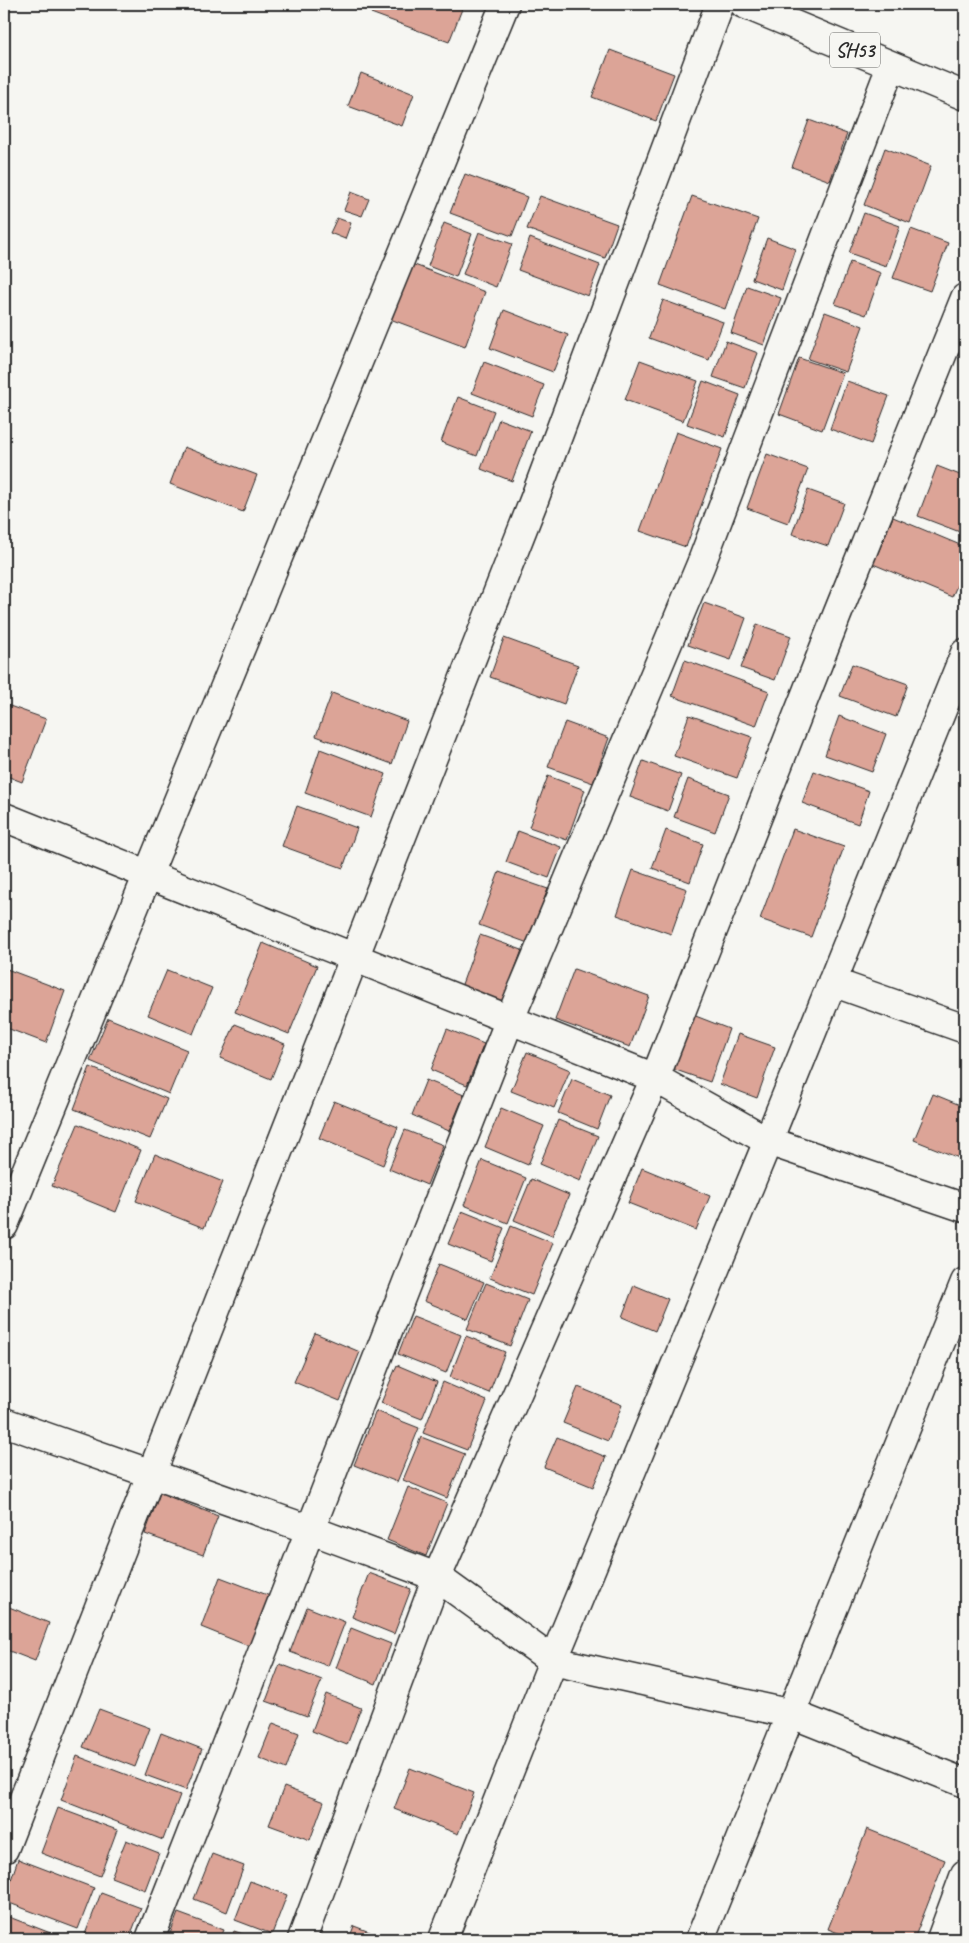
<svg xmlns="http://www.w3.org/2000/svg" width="969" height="1943" font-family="Caveat,sans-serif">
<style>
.building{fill:#dca497;stroke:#2b2b2b}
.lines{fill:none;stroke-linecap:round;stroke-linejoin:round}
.minor-casing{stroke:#2b2b2b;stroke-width:31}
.primary-casing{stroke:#2b2b2b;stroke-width:31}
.minor{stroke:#f6f6f2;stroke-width:28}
.primary{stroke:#f6f6f2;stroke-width:28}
.labels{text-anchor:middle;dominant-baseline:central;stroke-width:4;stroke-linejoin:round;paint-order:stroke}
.shield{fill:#f6f6f2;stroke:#686867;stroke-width:1}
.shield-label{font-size:20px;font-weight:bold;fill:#2b2b2b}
</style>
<rect width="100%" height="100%" fill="#f6f6f2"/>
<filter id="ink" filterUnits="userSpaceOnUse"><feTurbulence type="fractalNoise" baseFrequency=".02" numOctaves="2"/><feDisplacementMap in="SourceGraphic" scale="10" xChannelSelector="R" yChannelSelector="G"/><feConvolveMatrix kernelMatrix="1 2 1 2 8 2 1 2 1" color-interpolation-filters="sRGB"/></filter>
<g filter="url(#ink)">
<path class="building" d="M375,4H464L449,42L371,13Z
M610,50L674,74L656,121L592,97Z
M361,73L414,94L402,126L348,106Z
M809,120L847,134L830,181L792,167Z
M885,148L931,166L910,223L864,205Z
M465,174L527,197L512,236L450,213Z
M351,192L369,199L362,216L344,210Z
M540,196L617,224L605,258L527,229Z
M692,196L758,219L725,309L660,285Z
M864,213L900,226L886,266L849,253Z
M337,218L351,223L345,239L330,233Z
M444,223L472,234L456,277L428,266Z
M911,229L948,243L930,291L893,278Z
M479,232L512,244L496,287L463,274Z
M530,238L600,265L588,296L518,270Z
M767,238L796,249L782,290L752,279Z
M850,262L881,273L866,315L835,304Z
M412,264L485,292L465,347L390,319Z
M747,286L781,298L764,345L731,333Z
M663,300L723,322L709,360L649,338Z
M504,310L568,335L553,372L490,348Z
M825,312L863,326L846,372L808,359Z
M726,341L758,353L745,388L713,377Z
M799,358L843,373L822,430L779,414Z
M640,360L698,381L683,421L625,400Z
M484,362L544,385L532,416L472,393Z
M703,381L740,395L725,437L687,424Z
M847,381L889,396L871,444L830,429Z
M458,397L494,411L477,456L441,442Z
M499,419L531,431L512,481L481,469Z
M676,432L722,449L686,547L640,531Z
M184,447L257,475L243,512L170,484Z
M767,454L808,469L788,523L747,508Z
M937,466L965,477V534L918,516Z
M808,490L844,503L828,546L792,534Z
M893,517L965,547V567L952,597L873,564Z
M704,603L746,618L731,660L688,645Z
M757,624L791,636L775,680L741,668Z
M504,638L578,665L564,704L490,677Z
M685,660L769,691L756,726L672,696Z
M852,664L908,684L896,717L840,696Z
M332,693L407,721L392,764L316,736Z
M4,704L46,719L22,782L4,775Z
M689,715L752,737L737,778L674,756Z
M839,716L886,734L872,772L825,755Z
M565,722L609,738L593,783L548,767Z
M320,749L386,774L371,817L305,793Z
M643,761L681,775L668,811L630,797Z
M814,771L869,791L858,824L802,803Z
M548,776L585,790L567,840L529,827Z
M688,779L729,794L715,832L674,817Z
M297,806L357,828L343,868L282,846Z
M793,829L844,847L811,937L760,919Z
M666,830L703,844L690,882L652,868Z
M518,831L561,847L549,878L506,862Z
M633,870L687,889L671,934L617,915Z
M499,872L548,889L528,943L479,925Z
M480,935L522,950L503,1002L461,987Z
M263,943L317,966L289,1034L235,1012Z
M4,968L65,991L46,1043L4,1027Z
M574,969L649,996L630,1047L555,1020Z
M167,970L212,988L193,1034L148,1015Z
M693,1015L729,1029L710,1082L673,1069Z
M108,1018L187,1050L169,1094L90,1061Z
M235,1024L285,1044L271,1079L220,1058Z
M447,1029L484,1044L467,1085L431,1070Z
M738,1034L775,1047L757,1098L720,1084Z
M527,1052L570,1070L554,1108L511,1091Z
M90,1067L167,1099L150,1139L74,1109Z
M572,1079L610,1095L597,1129L558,1113Z
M426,1080L464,1095L449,1131L412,1115Z
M933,1094L965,1107L964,1160L914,1140Z
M334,1101L398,1127L383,1165L319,1138Z
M501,1108L544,1126L528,1165L485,1147Z
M558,1120L598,1136L580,1181L540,1164Z
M78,1124L141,1150L116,1212L52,1186Z
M405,1130L443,1145L427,1185L389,1169Z
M155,1154L223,1182L204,1228L136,1201Z
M482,1160L526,1178L508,1223L464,1205Z
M642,1168L710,1196L696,1230L628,1203Z
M531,1179L569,1195L552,1236L514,1220Z
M462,1211L504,1228L491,1261L448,1244Z
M511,1226L553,1243L532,1295L490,1278Z
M439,1264L484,1282L468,1319L424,1301Z
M486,1283L528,1300L510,1346L467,1329Z
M634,1285L668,1299L655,1331L622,1317Z
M413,1316L461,1335L446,1373L398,1354Z
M315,1333L360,1352L340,1401L294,1382Z
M466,1336L505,1352L489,1393L450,1377Z
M397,1365L437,1382L422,1419L381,1403Z
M443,1382L487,1401L467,1450L423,1433Z
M578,1387L622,1405L608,1441L563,1423Z
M376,1411L419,1428L397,1482L354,1465Z
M421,1437L465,1454L447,1498L403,1480Z
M557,1437L606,1457L593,1487L544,1467Z
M408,1487L447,1503L426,1556L387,1540Z
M160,1493L218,1516L203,1555L145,1534Z
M369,1573L411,1589L394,1634L352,1617Z
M220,1577L270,1596L251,1647L201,1627Z
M4,1605L49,1623L35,1661L4,1649Z
M307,1607L345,1622L328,1666L290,1652Z
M351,1628L391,1644L376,1684L336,1668Z
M280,1664L322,1680L307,1716L266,1701Z
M326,1694L361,1708L347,1745L312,1731Z
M99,1709L150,1728L135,1767L83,1747Z
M273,1723L299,1733L286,1769L259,1758Z
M161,1733L202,1749L186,1790L145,1775Z
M77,1756L180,1795L163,1840L61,1800Z
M410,1768L474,1793L458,1834L394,1809Z
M284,1787L324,1802L310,1840L269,1825Z
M58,1808L117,1830L100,1876L41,1853Z
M867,1829L945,1860L914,1939H854L828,1929Z
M126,1840L159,1853L145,1890L111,1877Z
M212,1854L244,1866L227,1912L194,1899Z
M18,1859L94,1888L78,1929L4,1901Z
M250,1881L287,1895L272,1934L235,1920Z
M101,1893L141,1908L129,1939H90L84,1937Z
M178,1913L224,1930L220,1939H168Z
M4,1915L66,1939H4Z
M354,1926L388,1939H349Z
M234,1931L257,1939H231Z"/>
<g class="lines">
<g class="minor-casing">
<path id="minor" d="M4,817L655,1078L768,1141L965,1208
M832,982L965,1029
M4,1225L505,4
M4,1422L311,1530L437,1577L553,1661L792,1714L965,1783
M4,1849L534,500L720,4
M150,1939L510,1019L701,564L891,66
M302,1939L437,1577L655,1078L837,615L965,298
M443,1939L553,1661L768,1141L965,653
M700,1939L965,1282
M941,1939L965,1874"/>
</g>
<g class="primary-casing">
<path id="primary" d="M744,4L965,96"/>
</g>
<use href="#minor" class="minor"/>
<use href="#primary" class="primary"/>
</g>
</g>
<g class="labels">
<rect class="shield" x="830" y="32.5" width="50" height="35" rx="4"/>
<g class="shield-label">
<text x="855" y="50">SH53</text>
</g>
</g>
<rect width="969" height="1943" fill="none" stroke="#f6f6f2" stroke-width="20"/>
<rect x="10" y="10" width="949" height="1923" fill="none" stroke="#2b2b2b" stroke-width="2" filter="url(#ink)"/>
</svg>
